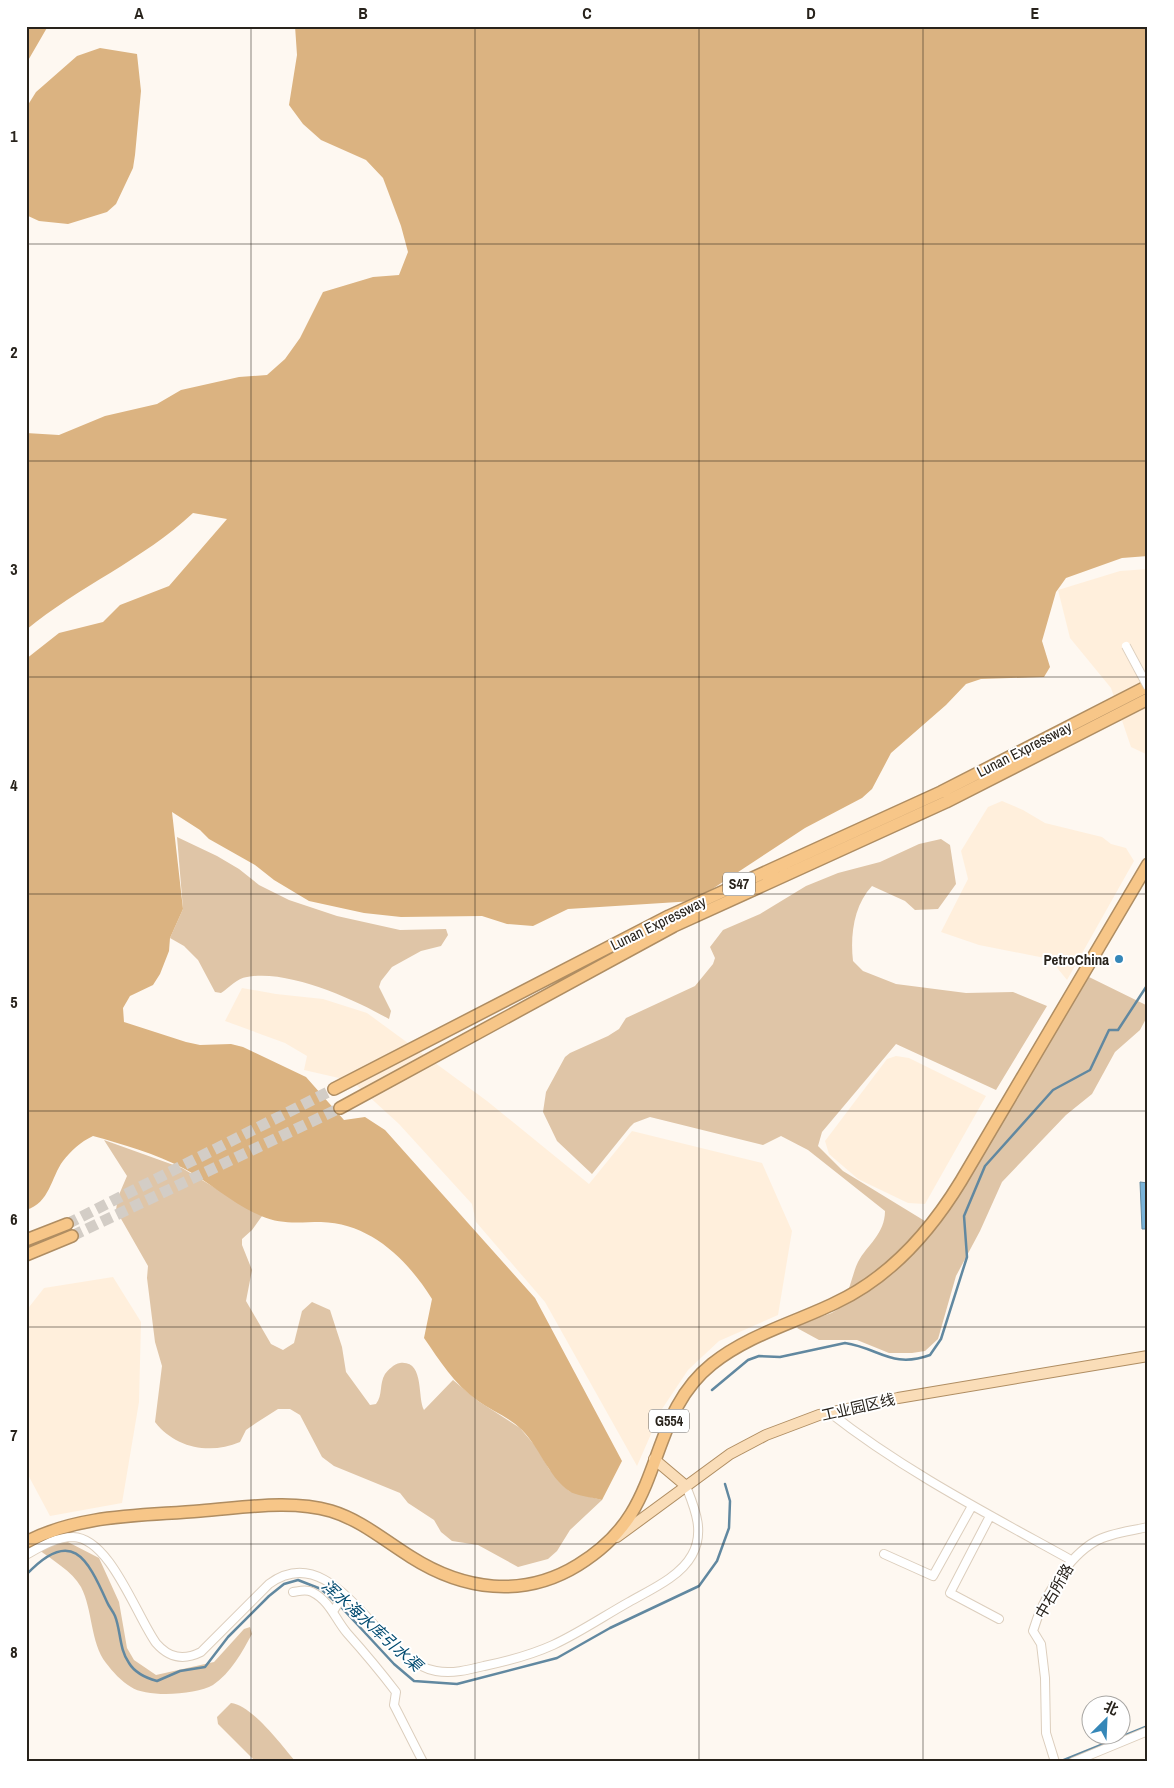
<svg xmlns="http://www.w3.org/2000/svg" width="1174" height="1788" font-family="'Archivo Narrow','Noto Sans SC',sans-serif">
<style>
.built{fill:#ffefdc}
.green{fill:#dfc5a7}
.forest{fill:#dbb381}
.water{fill:#7ab3d8;stroke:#6188a0}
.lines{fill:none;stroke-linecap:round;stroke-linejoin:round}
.stream{stroke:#6188a0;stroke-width:2.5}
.highway-tunnel{stroke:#d3cdc6;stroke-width:11;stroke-dasharray:11 5.5;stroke-linecap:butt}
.minor-casing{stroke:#dccebd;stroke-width:10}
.major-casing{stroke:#af8d62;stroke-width:12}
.highway-casing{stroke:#af8d62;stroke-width:14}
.minor{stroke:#fff;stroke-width:8}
.major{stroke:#faddb8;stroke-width:10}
.highway{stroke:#f7c688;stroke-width:11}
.minor-bridge-casing{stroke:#dccebd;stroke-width:10;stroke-linecap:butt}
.minor-bridge{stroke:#fff;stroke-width:8}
.grid{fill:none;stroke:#28231c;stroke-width:1;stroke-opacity:0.55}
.poi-dot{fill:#3587b8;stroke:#fff;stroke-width:2}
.labels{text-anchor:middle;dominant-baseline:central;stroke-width:4;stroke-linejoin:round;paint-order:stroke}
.shield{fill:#fff;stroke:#686560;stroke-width:1}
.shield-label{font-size:14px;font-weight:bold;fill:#28231c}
.street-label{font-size:15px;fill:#28231c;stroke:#fff}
.poi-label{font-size:15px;font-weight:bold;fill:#28231c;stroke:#fff;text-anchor:end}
.water-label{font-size:16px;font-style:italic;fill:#004a6f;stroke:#fff}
.neatline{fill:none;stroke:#28231c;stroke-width:2}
.grid-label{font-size:16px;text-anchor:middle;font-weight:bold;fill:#28231c}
</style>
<rect width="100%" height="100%" fill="#fef8f1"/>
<path class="built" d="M1148,569V755L1131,747L1111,688L1070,638L1058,590L1120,571Z
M1002,801L1023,810L1045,823L1102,837L1111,844L1126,848L1134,861L1067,980L1050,959L979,945L941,932L968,879L961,851L988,807Z
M242,988L276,994L323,999L367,1013L487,1101L589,1184L632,1131L762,1163L792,1231L778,1315L719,1341L688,1370L662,1409L637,1466L545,1302L476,1222L472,1204L399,1124L352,1081L304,1070L307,1056L285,1043L225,1021Z
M896,1056L909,1058L986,1096L925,1204L908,1203L858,1179L829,1154L825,1141L887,1059Z
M113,1277L141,1322L139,1402L122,1503L50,1516L26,1471V1311L44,1288Z"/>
<path class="green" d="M177,837L217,856L239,869L259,885L289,900L337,916L400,930L446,929L448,935L441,946L421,951L392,967L381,981L379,987L391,1011L389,1019C354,999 288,969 247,977C237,978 229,988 221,993L215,992L198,960L184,946L170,938L183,909Z
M941,839L950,845L956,884L938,909L915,910L905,901L872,886C854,905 850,935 853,961L863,971L896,984L966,993L1013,992L1047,1006L996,1090L896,1044L822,1132L818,1146L843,1171L933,1226L1067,1014L1075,995L1089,977L1148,1006V1015L1140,1030L1115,1052L1092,1094L1066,1115L1002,1182L980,1231L956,1276L938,1339L925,1351L912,1353H889L857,1340H819L797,1328C807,1316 827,1319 839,1308C848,1300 852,1274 858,1262C867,1245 885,1234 885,1211L808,1150L781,1136L763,1145L650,1117L634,1123L630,1127L592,1174L557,1141L543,1112L546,1092L565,1057L570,1053L608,1036L619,1029L626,1018L695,986L713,964L715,958L710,947L723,930L760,914L806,886L838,873L880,862L919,844Z
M104,1140L182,1168L262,1216L252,1230L242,1239V1245L252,1270L246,1301L271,1344L283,1350L294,1343L302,1311L312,1302L330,1310L342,1347L346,1372L370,1405L376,1404C383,1395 379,1384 385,1374C388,1370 394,1364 400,1363C425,1360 417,1398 424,1410L453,1380L478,1401L520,1428L537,1448L549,1469L569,1491L602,1500L570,1530L557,1551L548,1559L518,1567L478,1545L452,1541L441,1532L434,1520L408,1503L400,1493L334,1466L322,1457L300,1415L290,1409H278L256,1423L246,1430L240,1442C210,1455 175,1448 155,1422L162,1366L155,1342L147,1278L148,1266L116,1210L118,1197L127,1176Z
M64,1540L99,1558L119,1602L127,1648L134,1660L156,1675L214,1662L244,1629L250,1627L252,1634C242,1652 231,1673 213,1685C196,1695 147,1698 131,1687C122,1682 112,1671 106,1663C90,1642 93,1610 81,1587C72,1571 52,1560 38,1549Z
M231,1703C252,1705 282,1746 296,1762H256L218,1724L217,1717Z"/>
<path class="forest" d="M26,26H48L26,64Z
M295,26H1148V556L1122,558L1066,578L1056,592L1042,641L1050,667L1044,677L981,679L966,684L946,705L891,753L872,789L862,798L805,828L694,901L568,909L533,926L507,924L482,916L401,917L364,913L309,901L274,880L255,865L209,839L200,830L172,812L183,909L170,938L169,951L160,974L153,985L130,996L123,1008L124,1022L186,1042L200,1045L231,1044L243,1047L306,1077L344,1120L365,1117L385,1130L535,1298L622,1461L602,1500C592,1497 576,1496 569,1491C548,1476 540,1448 522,1430C509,1417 492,1411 478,1401C454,1384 440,1361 424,1338L432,1299C407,1259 370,1223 321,1222C299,1222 282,1225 261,1216C232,1204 210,1182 183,1168C156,1154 122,1144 93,1136C80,1142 71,1151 63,1161C51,1177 50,1203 26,1210V659L59,633L103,622L120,605L169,586L227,519L193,513C143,560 79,586 26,630V433L59,435L105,416L157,404L181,390L239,377L267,375L285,359L300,338L323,292L373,277L399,275L408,252L401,226L383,178L366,160L321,140L303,124L289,105L297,55Z
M100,48L137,54L141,91L135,155L133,168L116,204L107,212L68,224L39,221L26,215V108L36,92L77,56Z"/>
<path class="water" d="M1140,1182L1148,1183V1229H1142Z"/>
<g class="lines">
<path class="stream" d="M712,1390L748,1360L759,1356L780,1357L845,1343C879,1348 892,1369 930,1355L941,1339L967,1257L964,1216L985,1166L1053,1090L1090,1070L1109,1030H1118L1148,984
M26,1575C71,1527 87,1557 107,1602C109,1607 113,1611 115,1616C121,1631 119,1649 129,1663C135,1673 146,1678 157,1681L180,1671L205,1667L228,1637L269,1596L284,1584L298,1580L321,1589L342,1608L394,1664L414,1681L457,1684L557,1658L610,1628L699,1586L717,1561L729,1528L730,1501L725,1484
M1059,1762L1148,1726"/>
<path class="highway-tunnel" d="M67,1224L334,1089
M72,1236L340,1108"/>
<g class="minor-casing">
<path id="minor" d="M829,1412C904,1471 988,1514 1071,1560
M990,1516L950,1593L999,1619
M884,1554L933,1576L972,1506
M26,1555C40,1547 56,1537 73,1537C110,1538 136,1615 156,1643C169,1658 183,1661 201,1652L269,1584C336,1535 379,1662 436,1671C452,1674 468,1670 484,1666C508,1661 531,1655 553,1645C579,1633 604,1616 629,1602C650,1590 680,1577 692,1555C705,1532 695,1509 686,1486
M293,1592C300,1591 306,1589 312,1592C330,1601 335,1619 347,1633C364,1652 380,1671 396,1692L394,1705L423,1762
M334,1610L344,1594
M1055,1762L1046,1733L1045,1678L1041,1644L1033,1631C1042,1600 1067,1557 1096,1541C1110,1533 1131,1531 1148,1527
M1073,1762L1148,1731"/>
</g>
<g class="major-casing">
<path id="major" d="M654,1459L686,1486
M617,1537L730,1454L766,1435L819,1415L898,1398L1148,1356"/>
</g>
<g class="highway-casing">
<path id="highway" d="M334,1089L669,916L941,792L1148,686
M340,1108L674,926L946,802L1148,699
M26,1240L67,1224
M26,1255L72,1236
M26,1542C80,1514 141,1516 200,1511C242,1508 290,1499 331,1511C361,1520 385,1541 411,1557C463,1590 523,1599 578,1565C599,1552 618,1535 631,1514C662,1463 662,1404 712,1364C748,1335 794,1323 835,1303C889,1278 930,1232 961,1181L1148,864"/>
</g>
<use href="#minor" class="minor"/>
<use href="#major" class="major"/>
<use href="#highway" class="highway"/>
<g class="minor-bridge-casing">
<path id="minor-bridge" d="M1126,646L1148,687"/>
</g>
<use href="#minor-bridge" class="minor-bridge"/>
</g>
<path class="grid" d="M251,26V1762M475,26V1762M699,26V1762M923,26V1762M26,244H1148M26,461H1148M26,677H1148M26,894H1148M26,1111H1148M26,1327H1148M26,1544H1148"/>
<circle class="poi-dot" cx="1119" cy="959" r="5"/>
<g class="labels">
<g class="shield">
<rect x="723" y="872.5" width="32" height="23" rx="4"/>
<rect x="649" y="1409.5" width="40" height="23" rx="4"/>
</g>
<g class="shield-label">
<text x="739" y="884">S47</text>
<text x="669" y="1421">G554</text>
</g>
<g class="street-label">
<text transform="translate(1024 749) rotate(-27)">Lunan Expressway</text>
<text transform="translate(658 923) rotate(-26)">Lunan Expressway</text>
<text transform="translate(858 1407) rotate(-13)">工业园区线</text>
<text transform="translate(1054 1591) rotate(-60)">中右所路</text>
</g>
<g class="poi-label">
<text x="1109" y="959">PetroChina</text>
</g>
<g class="water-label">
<text transform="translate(372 1625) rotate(42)">浑水海水库引水渠</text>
</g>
</g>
<rect width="1174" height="1788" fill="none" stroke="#ffffff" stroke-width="55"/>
<g transform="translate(1106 1720) rotate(24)"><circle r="24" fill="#ffffff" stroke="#a9a7a4"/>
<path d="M0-4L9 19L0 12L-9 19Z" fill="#3587b8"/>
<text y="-8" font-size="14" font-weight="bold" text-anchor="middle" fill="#28231c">北</text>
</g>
<rect x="28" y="28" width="1118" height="1732" class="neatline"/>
<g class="grid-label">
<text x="139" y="19">A</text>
<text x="363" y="19">B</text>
<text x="587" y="19">C</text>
<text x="811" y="19">D</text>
<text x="1035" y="19">E</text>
<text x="14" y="142">1</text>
<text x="14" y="358">2</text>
<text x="14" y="575">3</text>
<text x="14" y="791">4</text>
<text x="14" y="1008">5</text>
<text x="14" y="1225">6</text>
<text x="14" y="1441">7</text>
<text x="14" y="1658">8</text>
</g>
</svg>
